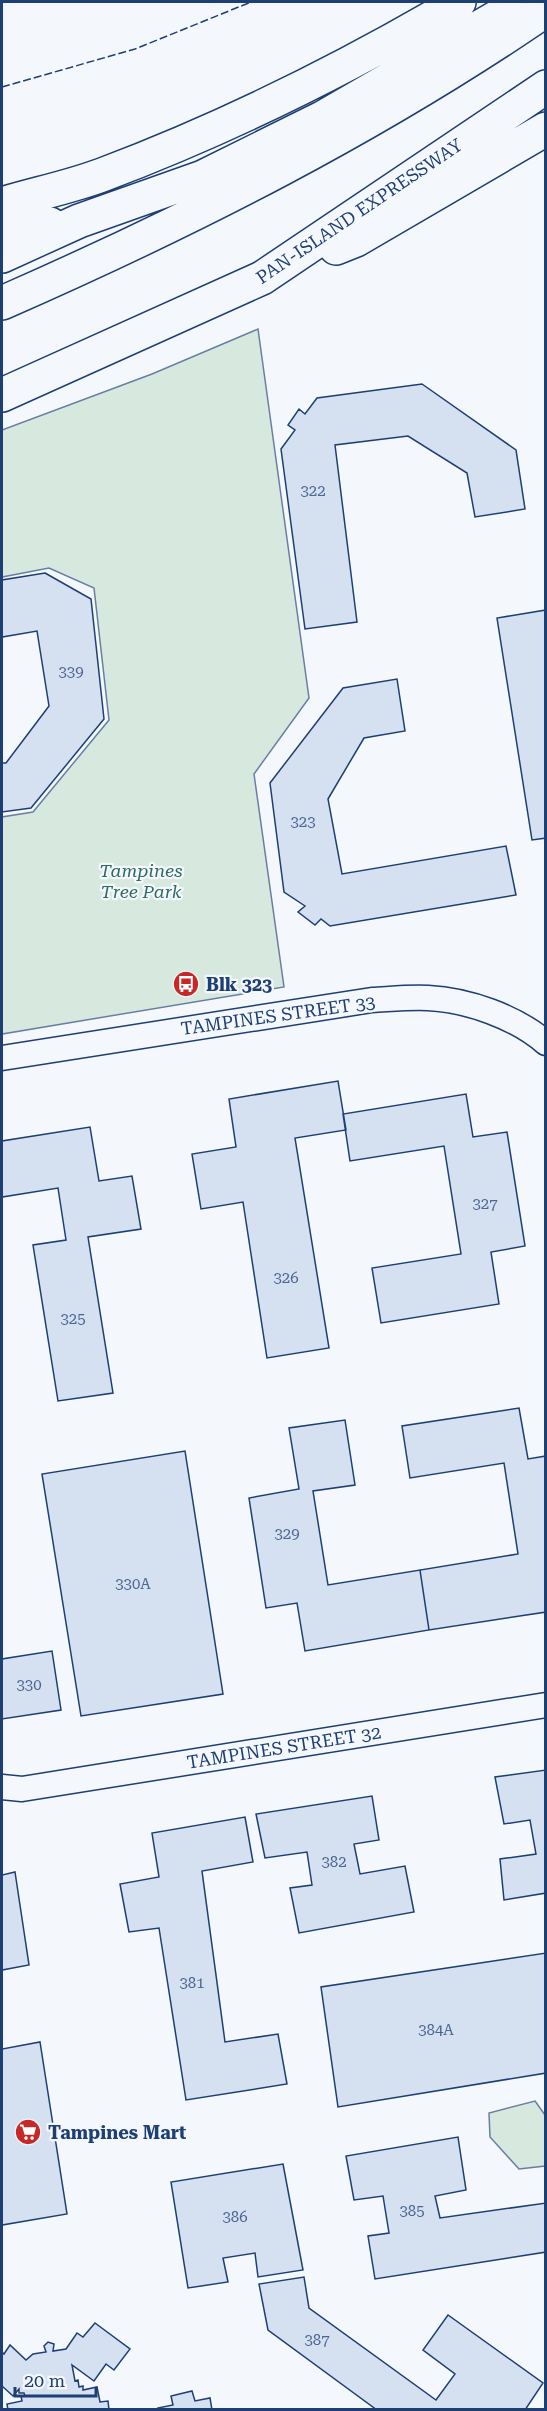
<svg xmlns="http://www.w3.org/2000/svg" width="547" height="2411" font-family="'Roboto Serif',serif">
<style>
.green{fill:#d7e8df;stroke:#687fa3;stroke-width:1.5}
.building{fill:#d5e0f0;stroke:#1d3f73;stroke-width:1.5}
.lines{fill:none;stroke-linecap:round;stroke-linejoin:round}
.minor-casing{stroke:#1d3f73;stroke-width:27}
.motorway-casing{stroke:#1d3f73;stroke-width:36}
.minor{stroke:#f4f7fb;stroke-width:24}
.motorway{stroke:#f4f7fb;stroke-width:33}
.fence{stroke:#1d3f73;stroke-width:1.5;stroke-dasharray:8 3;stroke-linecap:butt}
.labels{text-anchor:middle;dominant-baseline:central;stroke-width:4.5;stroke-linejoin:round;paint-order:stroke}
.number-label{font-size:15px;fill:#4b6792}
.street-label{font-size:18px;fill:#1d3f73;stroke:#f4f7fb}
.park-label{font-size:18px;font-style:italic;fill:#2c6c60;stroke:#f4f7fb}
.poi-label{font-size:18px;font-weight:bold;fill:#1d3f73;stroke:#f4f7fb;text-anchor:start}
</style>
<rect width="100%" height="100%" fill="#f4f7fb"/>
<path class="green" d="M258,329L309,698L254,774L284,987L2,1034V817L33,812L109,720L94,588L49,568L2,577V430L152,374Z
M535,2101L545,2115V2166L519,2169L490,2137L489,2113Z"/>
<path class="building" d="M422,384L516,450L525,509L475,517L467,473L408,436L335,445L357,622L305,629L281,449L295,430L288,425L299,409L305,414L317,398Z
M45,573L91,599L104,719L31,808L2,812V763H6L49,706L37,631L2,637V580Z
M546,610V838L532,840L497,618Z
M397,679L405,731L364,738L328,799L342,874L506,846L516,895L330,926L321,919L315,925L298,912L305,906L284,892L270,783L343,688Z
M338,1081L346,1130L295,1138L329,1348L267,1358L243,1202L201,1209L192,1154L236,1147L229,1099Z
M466,1094L473,1137L507,1132L525,1246L491,1252L499,1304L381,1323L372,1268L461,1254L444,1146L350,1161L343,1114Z
M90,1127L99,1181L132,1176L141,1229L88,1237L113,1393L58,1401L33,1245L66,1240L58,1188L2,1197V1141Z
M519,1408L528,1459L546,1456V1612L429,1630L420,1570L518,1554L504,1463L410,1478L402,1426Z
M345,1420L355,1485L313,1491L328,1585L420,1570L429,1630L305,1651L297,1603L266,1608L249,1498L299,1489L289,1428Z
M185,1451L223,1694L81,1716L42,1474Z
M52,1651L61,1710L2,1719V1659Z
M546,1770V1893L504,1900L500,1859L536,1854L530,1820L504,1824L495,1777Z
M372,1796L379,1840L354,1844L360,1874L405,1866L414,1912L299,1933L290,1888L312,1885L307,1852L265,1858L256,1814Z
M245,1817L253,1862L202,1871L225,2042L278,2034L287,2084L186,2100L159,1928L129,1932L120,1884L159,1877L152,1833Z
M15,1872L29,1965L2,1970V1875Z
M546,1953V2073L338,2107L321,1987Z
M40,2042L67,2214L2,2225V2049Z
M458,2137L466,2190L435,2196L440,2218L546,2203V2252L375,2279L368,2236L389,2233L383,2196L354,2200L346,2156Z
M283,2164L303,2270L258,2277L255,2253L223,2258L228,2282L188,2288L171,2182Z
M304,2277L309,2308L436,2400L455,2374L423,2350L448,2315L543,2383L525,2410H377L268,2330L259,2284Z
M95,2323L130,2349L114,2370L106,2364L94,2381L72,2365L75,2381L78,2380L79,2387L83,2386V2390L97,2387L100,2402L108,2401L109,2410H8L7,2404L22,2401L21,2396H25L24,2393H19V2389L13,2396L2,2386V2352L4,2354L10,2345L26,2360L33,2354L46,2352L44,2346L48,2342L54,2344L53,2351L66,2349L77,2333L83,2337Z
M192,2391L195,2401L210,2398L212,2410H159L158,2408L173,2405L171,2396Z"/>
<g class="lines">
<g class="minor-casing">
<path id="minor" d="M2,1058L372,1000C391,999 410,997 428,998C468,1000 516,1017 546,1043
M2,1787L22,1789L546,1705"/>
</g>
<g class="motorway-casing">
<path id="motorway" d="M2,204C35,194 70,187 102,175C227,128 345,69 459,2
M2,229L50,224
M336,248L356,240L546,129
M2,256L79,221L203,177L322,118L511,9
M2,303C191,220 375,127 546,10
M2,395L262,278L546,87"/>
</g>
<use href="#minor" class="minor"/>
<use href="#motorway" class="motorway"/>
<path class="fence" d="M2,87L135,49L251,2"/>
</g>
<defs>
<g id="bus-disc" transform="scale(1.35)"><circle r="9.5" fill="#c62828" stroke="#f4f7fb"/><path d="M-5-6H5V4H4V6H2V4H-2V6H-4V4H-5ZM-3.5-4V0h7V-4ZM-3.5 1.2v1.5H-2V1.2ZM2 1.2v1.5H3.5V1.2Z" fill="#fff"/></g>
<g id="supermarket-disc" transform="scale(1.35)"><circle r="9.5" fill="#c62828" stroke="#f4f7fb"/><path d="M-6-5.5h2.5l.6 2H6L4.5 2H-2.5L-4.4-4H-6ZM-1.5 3.2a1.3 1.3 0 1 0 .1 0ZM3 3.2a1.3 1.3 0 1 0 .1 0Z" fill="#fff"/></g>
</defs>
<g fill-rule="evenodd">
<use href="#bus-disc" x="186" y="984"/>
<use href="#supermarket-disc" x="28" y="2132"/>
</g>
<g class="labels">
<g class="number-label">
<text x="313" y="491">322</text>
<text x="71" y="672">339</text>
<text x="303" y="822">323</text>
<text x="485" y="1204">327</text>
<text x="286" y="1278">326</text>
<text x="73" y="1319">325</text>
<text x="287" y="1534">329</text>
<text x="133" y="1584">330A</text>
<text x="29" y="1685">330</text>
<text x="334" y="1862">382</text>
<text x="192" y="1983">381</text>
<text x="436" y="2030">384A</text>
<text x="412" y="2211">385</text>
<text x="235" y="2217">386</text>
<text x="317" y="2340">387</text>
</g>
<g class="street-label">
<text transform="translate(359 211) rotate(-34)">PAN-ISLAND EXPRESSWAY</text>
<text transform="translate(278 1015) rotate(-8)">TAMPINES STREET 33</text>
<text transform="translate(284 1747) rotate(-9)">TAMPINES STREET 32</text>
</g>
<g class="park-label">
<text x="141" y="870">Tampines<tspan x="141" dy="21">Tree Park</tspan></text>
</g>
<g class="poi-label">
<text x="206" y="984">Blk 323</text>
<text x="48" y="2132">Tampines Mart</text>
</g>
</g>
<rect width="547" height="2411" fill="none" stroke="#1d3f73" stroke-width="6"/>
<path d="M15 2387v9h81v-9" fill="none" stroke="#1d3f73" stroke-width="3"/>
<text x="24" y="2387" font-size="18" fill="#1d3f73" stroke="#f4f7fb" stroke-width="4.5" paint-order="stroke">20 m</text>
</svg>
